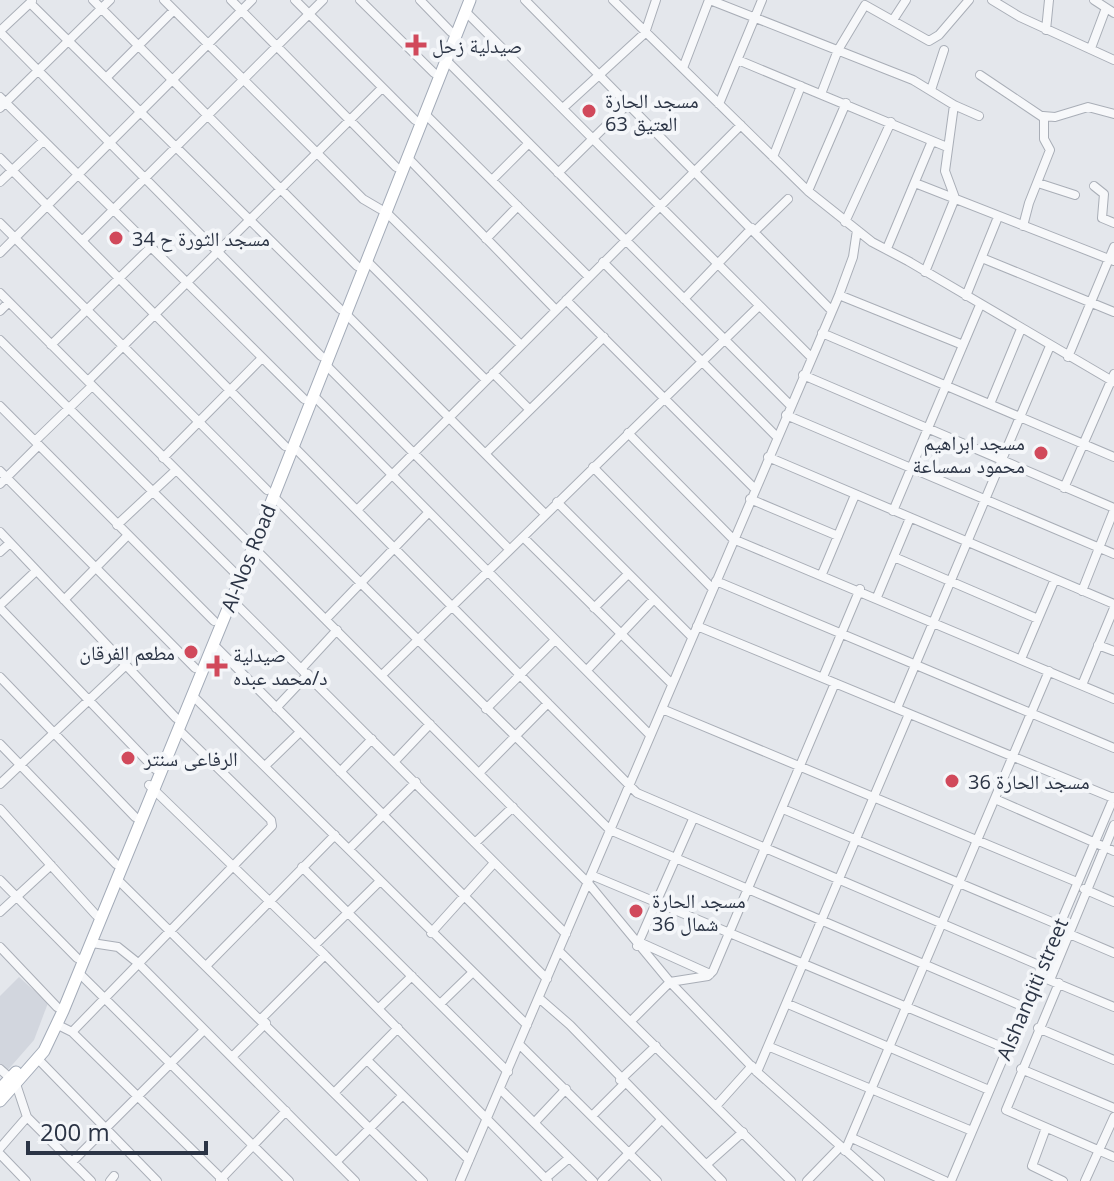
<svg xmlns="http://www.w3.org/2000/svg" width="1114" height="1181" font-family="'Open Sans','Noto Naskh Arabic',sans-serif">
<style>
.built{fill:#d2d6de}
.lines{fill:none;stroke-linecap:round;stroke-linejoin:round}
.minor-casing{stroke:#a9aeb7;stroke-width:10}
.major-casing{stroke:#a3abb8;stroke-width:13}
.minor{stroke:#f7f8fa;stroke-width:8}
.major{stroke:#fff;stroke-width:11}
.poi-dot{fill:#d1495b;stroke:#f4f6f9;stroke-width:3}
.labels{text-anchor:middle;dominant-baseline:central;stroke-width:8;stroke-linejoin:round;paint-order:stroke}
.poi-label{font-size:20px;fill:#2b3445;stroke:#f4f6f9;text-anchor:start}
.street-label{font-size:20px;fill:#2b3445;stroke:#f4f6f9}
</style>
<rect width="100%" height="100%" fill="#e4e7ec"/>
<path class="built" d="M19,977L48,1003L34,1040L6,1072L0,1066V996Z"/>
<g class="lines">
<g class="minor-casing">
<path id="minor" d="M93,0L357,266
M164,0L363,199L380,209
M231,0L396,167
M295,0L415,120
M360,0L434,73
M420,0L451,32
M525,0L832,311
M613,0L808,191L872,242L910,262
M710,0L913,80L954,105L979,116
M992,0L1020,17L1114,60
M1094,0L1114,13
M30,3L340,309
M465,11L811,357
M893,20L906,0
M1046,30L1049,0
M0,31L32,1
M0,32L321,356
M1091,48L1106,8
M446,60L790,405
M738,60L947,147
M683,68L709,0
M980,75L1044,118V139L1050,150L1029,203L1023,226
M107,77L174,10
M931,90L944,50
M821,94L838,50L865,5L929,41L939,35L969,0
M0,97L304,399
M719,104L762,0
M0,108L110,0
M563,108L645,33L656,0
M424,113L589,277
M1043,116L1055,117L1088,107L1114,114
M407,157L556,310
M773,157L801,86
M0,158L285,446
M558,173L627,105
M492,180L529,143
M0,182L43,141
M915,183L1114,261
M1038,183L1075,195
M1094,186L1104,194L1102,218L1114,223
M808,191L846,103
M385,211L521,345
M845,222L891,122
M0,223L267,490
M755,231L788,199
M486,239L518,206
M82,241L323,0
M888,246L932,141
M0,253L252,0
M982,258L1114,312
M366,260L486,380
M908,261L1114,382
M603,262L777,437
M925,272L955,198L945,171L954,105
M0,293L588,883L670,982L757,1072L880,1181
M839,295L963,345
M966,296L998,217
M684,299L752,228
M566,300L755,489
M0,311L9,302
M345,313L545,514
M822,333L1114,457
M0,340L234,572
M51,345L150,248
M1068,357L1114,247
M325,364L509,549
M493,373L529,409
M803,375L1114,508
M88,381L382,88
M313,395L650,735
M990,404L1021,329
M0,406L214,621
M786,415L1114,554
M628,433L733,539L1114,699
M35,441L92,386
M293,446L637,793L1041,966
M486,453L604,337
M768,457L1114,604
M163,458L261,359
M593,467L713,589
M0,471L195,668
M0,484L39,445
M1064,488L1114,374
M273,496L610,830L1024,1007
M750,499L838,536
M557,502L692,637
M358,509L741,125
M893,511L980,305
M117,525L176,470
M0,532L176,718
M523,537L672,684
M0,552L10,543
M894,557L1038,619
M822,574L855,495
M716,581L1114,748
M1082,591L1114,510
M877,597L910,518
M231,599L566,934
M64,600L128,535
M0,605L36,571
M0,608L155,769
M594,608L628,574
M326,619L428,513
M697,626L1113,798
M213,644L547,979
M1098,645L1114,651
M1021,659L1055,579
M302,668L337,630
M587,670L654,599
M382,675L759,306
M0,677L135,817
M823,677L860,589
M1082,685L1114,608
M192,695L527,1025
M276,708L308,674
M897,708L1050,346
M486,709L555,640
M662,709L1077,882
M0,744L116,864
M394,762L430,724
M266,765L300,732
M340,772L372,739
M479,773L548,703
M0,784L126,665
M149,785L325,955L548,1181
M995,799L1114,851
M0,809L96,915
M783,809L1059,925
M475,843L513,807
M349,849L416,782
M302,867L508,1072
M591,875L1007,1049
M117,879L423,1181
M0,880L77,958
M1084,889L1114,902
M0,912L51,865
M431,933L494,863
M1067,933L1114,953
M639,942L710,974
M92,943L118,947L138,963L355,1181
M315,945L380,881
M637,946L693,819
M0,947L57,1007
M559,951L791,1181
M207,965L335,835
M79,973L289,1181
M1037,975L1114,1007
M1050,980L1114,825
M1059,983L1006,1110L1114,1157
M539,998L570,1025L722,1181
M440,1004L472,973
M788,1004L989,1090
M379,1008L412,976
M261,1019L325,955
M631,1021L670,982L708,976L713,971L835,683
M58,1025L72,1032L224,1181
M1038,1028L1114,1060
M72,1032L272,826L271,820L178,729
M519,1044L657,1181
M770,1047L972,1131
M232,1057L266,1023
M38,1059L157,1181
M367,1060L469,1160
M0,1069L10,1078
M1021,1069L1114,1108
M757,1072L909,714
M620,1080L656,1046
M500,1089L593,1181
M334,1093L398,1028
M717,1105L752,1066
M592,1116L624,1084
M27,1117L91,1181
M535,1122L566,1089
M1046,1128L1032,1166L1063,1181
M852,1138L945,1181
M0,1148L27,1117L16,1084
M845,1151L1049,671
M0,1154L26,1181
M72,1162L204,1030
M336,1162L402,1096
M707,1164L743,1132
M546,1178L569,1158
M220,1180L286,1111
M110,1181L114,1176
M460,1181L839,295L853,257L857,230
M602,1181L661,1120
M807,1181L840,1147
M951,1181L1114,797
M1085,1181L1114,1117"/>
</g>
<g class="major-casing">
<path id="major" d="M0,1089L16,1072
M0,1101L44,1051L63,1011L263,523L470,0"/>
</g>
<use href="#minor" class="minor"/>
<use href="#major" class="major"/>
</g>
<g class="poi-dot">
<path d="M412 33h8v8h8v8h-8v8h-8v-8h-8v-8h8z"/>
<circle cx="589" cy="111" r="8"/>
<circle cx="116" cy="238" r="8"/>
<circle cx="1041" cy="453" r="8"/>
<circle cx="191" cy="652" r="8"/>
<path d="M213 654h8v8h8v8h-8v8h-8v-8h-8v-8h8z"/>
<circle cx="128" cy="758" r="8"/>
<circle cx="952" cy="781" r="8"/>
<circle cx="636" cy="911" r="8"/>
</g>
<g class="labels">
<g class="poi-label">
<text x="432" y="45">صيدلية زحل</text>
<text x="605" y="100">مسجد الحارة<tspan x="605" dy="23">63 العتيق</tspan></text>
<text x="132" y="238">مسجد الثورة ح 34</text>
<text x="1025" y="442" text-anchor="end">مسجد ابراهيم<tspan x="1025" dy="23">محمود سمساعة</tspan></text>
<text x="175" y="652" text-anchor="end">مطعم الفرقان</text>
<text x="233" y="654">صيدلية<tspan x="233" dy="23">د/محمد عبده</tspan></text>
<text x="144" y="758">الرفاعى سنتر</text>
<text x="968" y="781">مسجد الحارة 36</text>
<text x="652" y="900">مسجد الحارة<tspan x="652" dy="23">36 شمال</tspan></text>
</g>
<g class="street-label">
<text transform="translate(248 558) rotate(-68)">Al-Nos Road</text>
<text transform="translate(1032 989) rotate(-67)">Alshanqiti street</text>
</g>
</g>
<path d="M28 1141v12h178v-12" fill="none" stroke="#2b3445" stroke-width="4"/>
<text x="40" y="1141" font-size="24" fill="#2b3445" stroke="#f4f6f9" stroke-width="6" paint-order="stroke">200 m</text>
</svg>
